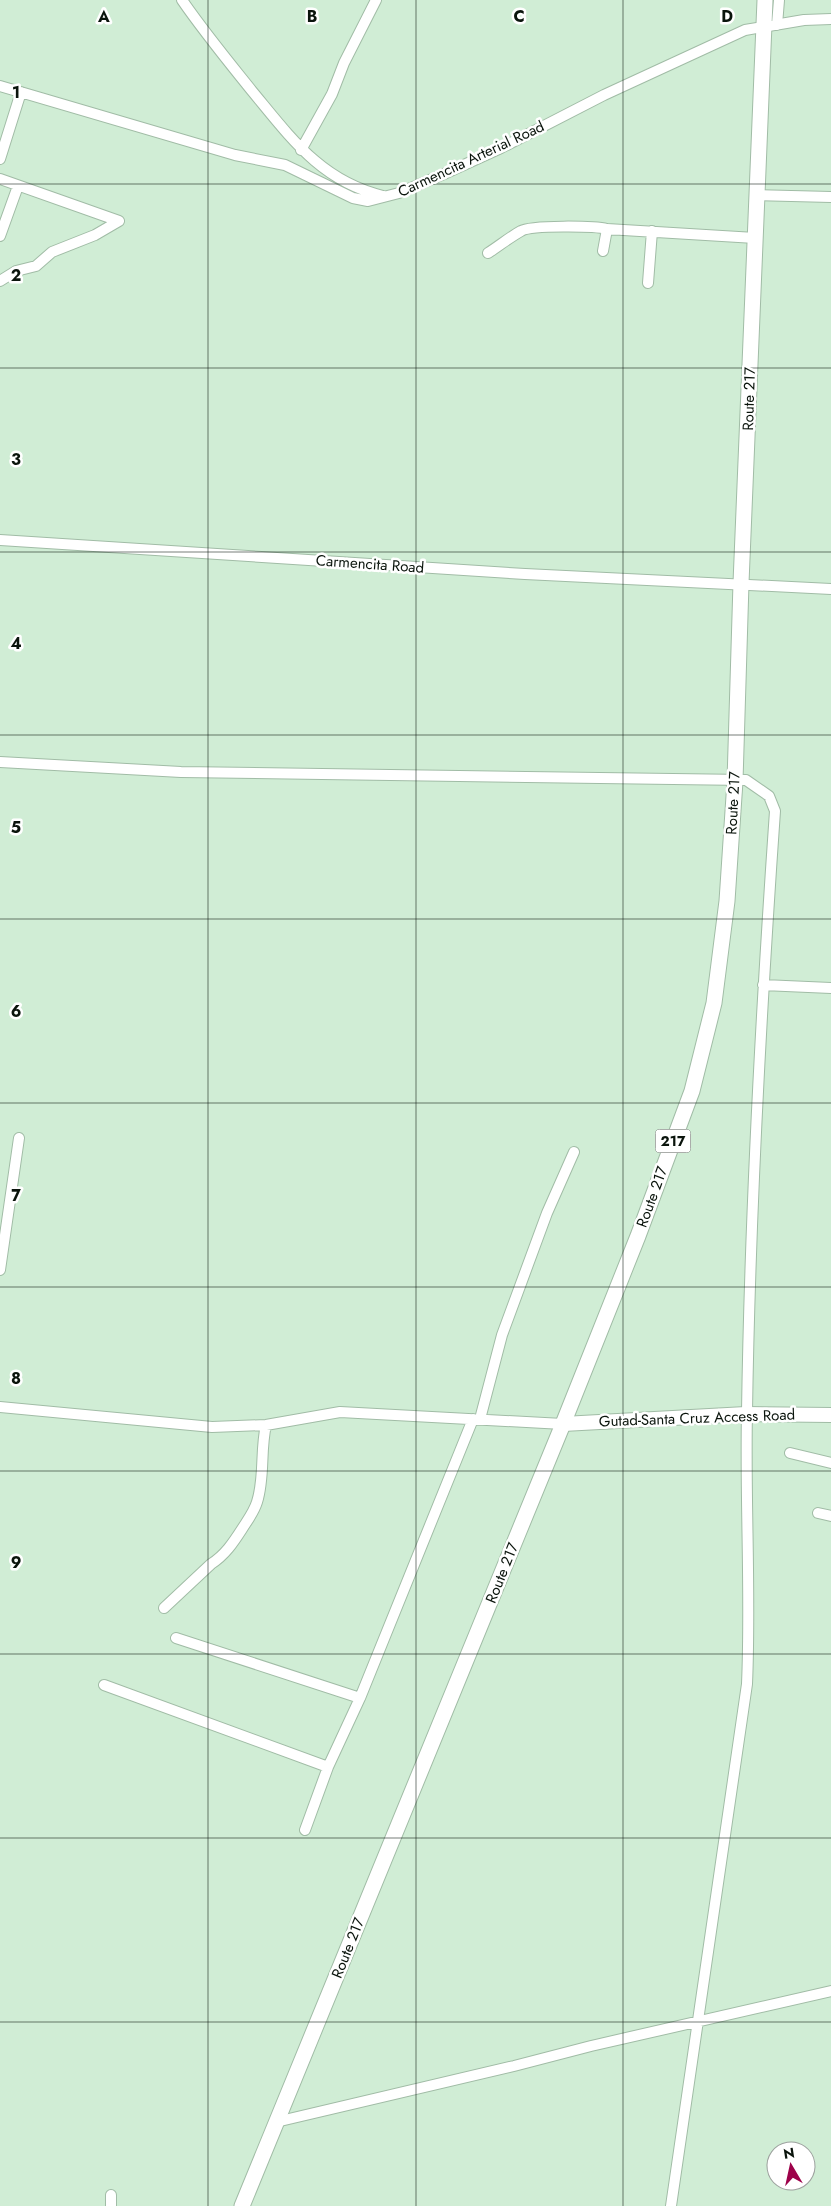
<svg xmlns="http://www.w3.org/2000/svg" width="831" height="2206" font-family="Jost,sans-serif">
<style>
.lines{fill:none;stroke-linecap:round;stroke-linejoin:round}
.street-casing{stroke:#a1bca6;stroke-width:12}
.secondary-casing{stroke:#a1bca6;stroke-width:16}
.primary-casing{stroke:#a1bca6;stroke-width:17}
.street{stroke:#fff;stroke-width:10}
.secondary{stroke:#fff;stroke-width:14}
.primary{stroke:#fff;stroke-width:15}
.grid{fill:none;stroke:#0a140c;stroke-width:1;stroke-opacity:0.55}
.labels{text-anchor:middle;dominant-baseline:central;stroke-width:5;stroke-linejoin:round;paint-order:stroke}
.shield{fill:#fff;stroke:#545a55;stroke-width:1}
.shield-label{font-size:14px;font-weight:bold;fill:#0a140c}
.street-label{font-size:15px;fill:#0a140c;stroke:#fff}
.grid-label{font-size:16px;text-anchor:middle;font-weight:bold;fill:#0a140c;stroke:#fff;stroke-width:5;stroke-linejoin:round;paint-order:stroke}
</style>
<rect width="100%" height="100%" fill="#d0edd5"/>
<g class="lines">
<g class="street-casing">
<path id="street" d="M182,0C204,32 228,61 252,91C291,138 321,181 383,196
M777,25L779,0
M0,86L235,155L285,165L353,198L368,201L399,193L444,174L501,148L604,95L745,30L804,20L831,19
M301,150L332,94L344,63L376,0
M0,159L21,92
M0,179L119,221
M757,195L831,197
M607,229L755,238
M0,236L18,186
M488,253C499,246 510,237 521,231C531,225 595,226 607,229L603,251
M0,281L16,271L36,266L52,252L95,235L119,221
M648,283L652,231
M0,540L525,574L831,589
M0,762L181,772L746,780L769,796L775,811C761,1011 750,1211 747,1412C745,1503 751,1593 747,1684L671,2206
M763,985L831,988
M0,1270L19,1138
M0,1407L212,1427L266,1425L340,1412L563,1424
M480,1419L502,1335L547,1213L574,1152
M790,1453L831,1463
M818,1513L831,1516
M164,1608L211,1564C225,1555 233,1543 242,1529C247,1521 254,1512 257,1502C265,1477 260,1451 266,1425
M176,1638L360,1698
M104,1685L328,1767
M305,1830L328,1767L360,1698L473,1419
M276,2122L514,2066L591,2046L831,1991
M111,2195V2206"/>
</g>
<g class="secondary-casing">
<path id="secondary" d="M563,1424L746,1414L831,1415"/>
</g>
<g class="primary-casing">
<path id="primary" d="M242,2206L563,1424L638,1236L692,1091L714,1003L727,901L735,781L741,583L765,0"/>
</g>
<use href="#street" class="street"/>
<use href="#secondary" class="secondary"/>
<use href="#primary" class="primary"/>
</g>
<path class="grid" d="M208,0V2206M416,0V2206M623,0V2206M0,184H831M0,368H831M0,552H831M0,735H831M0,919H831M0,1103H831M0,1287H831M0,1471H831M0,1654H831M0,1838H831M0,2022H831"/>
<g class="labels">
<rect class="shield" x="655.5" y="1129.5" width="35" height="23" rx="4"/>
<g class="shield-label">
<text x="673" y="1141">217</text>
</g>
<g class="street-label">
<text transform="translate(471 159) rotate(-25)">Carmencita Arterial Road</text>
<text transform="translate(749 399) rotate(-88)">Route 217</text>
<text transform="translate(370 564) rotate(4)">Carmencita Road</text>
<text transform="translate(733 803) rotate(-87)">Route 217</text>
<text transform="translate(652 1197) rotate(-70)">Route 217</text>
<text transform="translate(697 1418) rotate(-2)">Gutad-Santa Cruz Access Road</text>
<text transform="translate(502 1573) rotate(-68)">Route 217</text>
<text transform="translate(348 1948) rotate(-68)">Route 217</text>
</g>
</g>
<g class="grid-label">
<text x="104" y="22">A</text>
<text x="312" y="22">B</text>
<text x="519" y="22">C</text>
<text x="727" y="22">D</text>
<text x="16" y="98">1</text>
<text x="16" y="281">2</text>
<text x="16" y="465">3</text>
<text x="16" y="649">4</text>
<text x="16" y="833">5</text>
<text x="16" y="1017">6</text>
<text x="16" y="1201">7</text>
<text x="16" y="1384">8</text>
<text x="16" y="1568">9</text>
</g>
<g transform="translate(791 2166) rotate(351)"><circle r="24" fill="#ffffff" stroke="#9da19e"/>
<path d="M0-4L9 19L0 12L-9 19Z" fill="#9d024a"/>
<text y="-8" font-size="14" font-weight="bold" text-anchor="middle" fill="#0a140c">N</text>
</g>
</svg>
